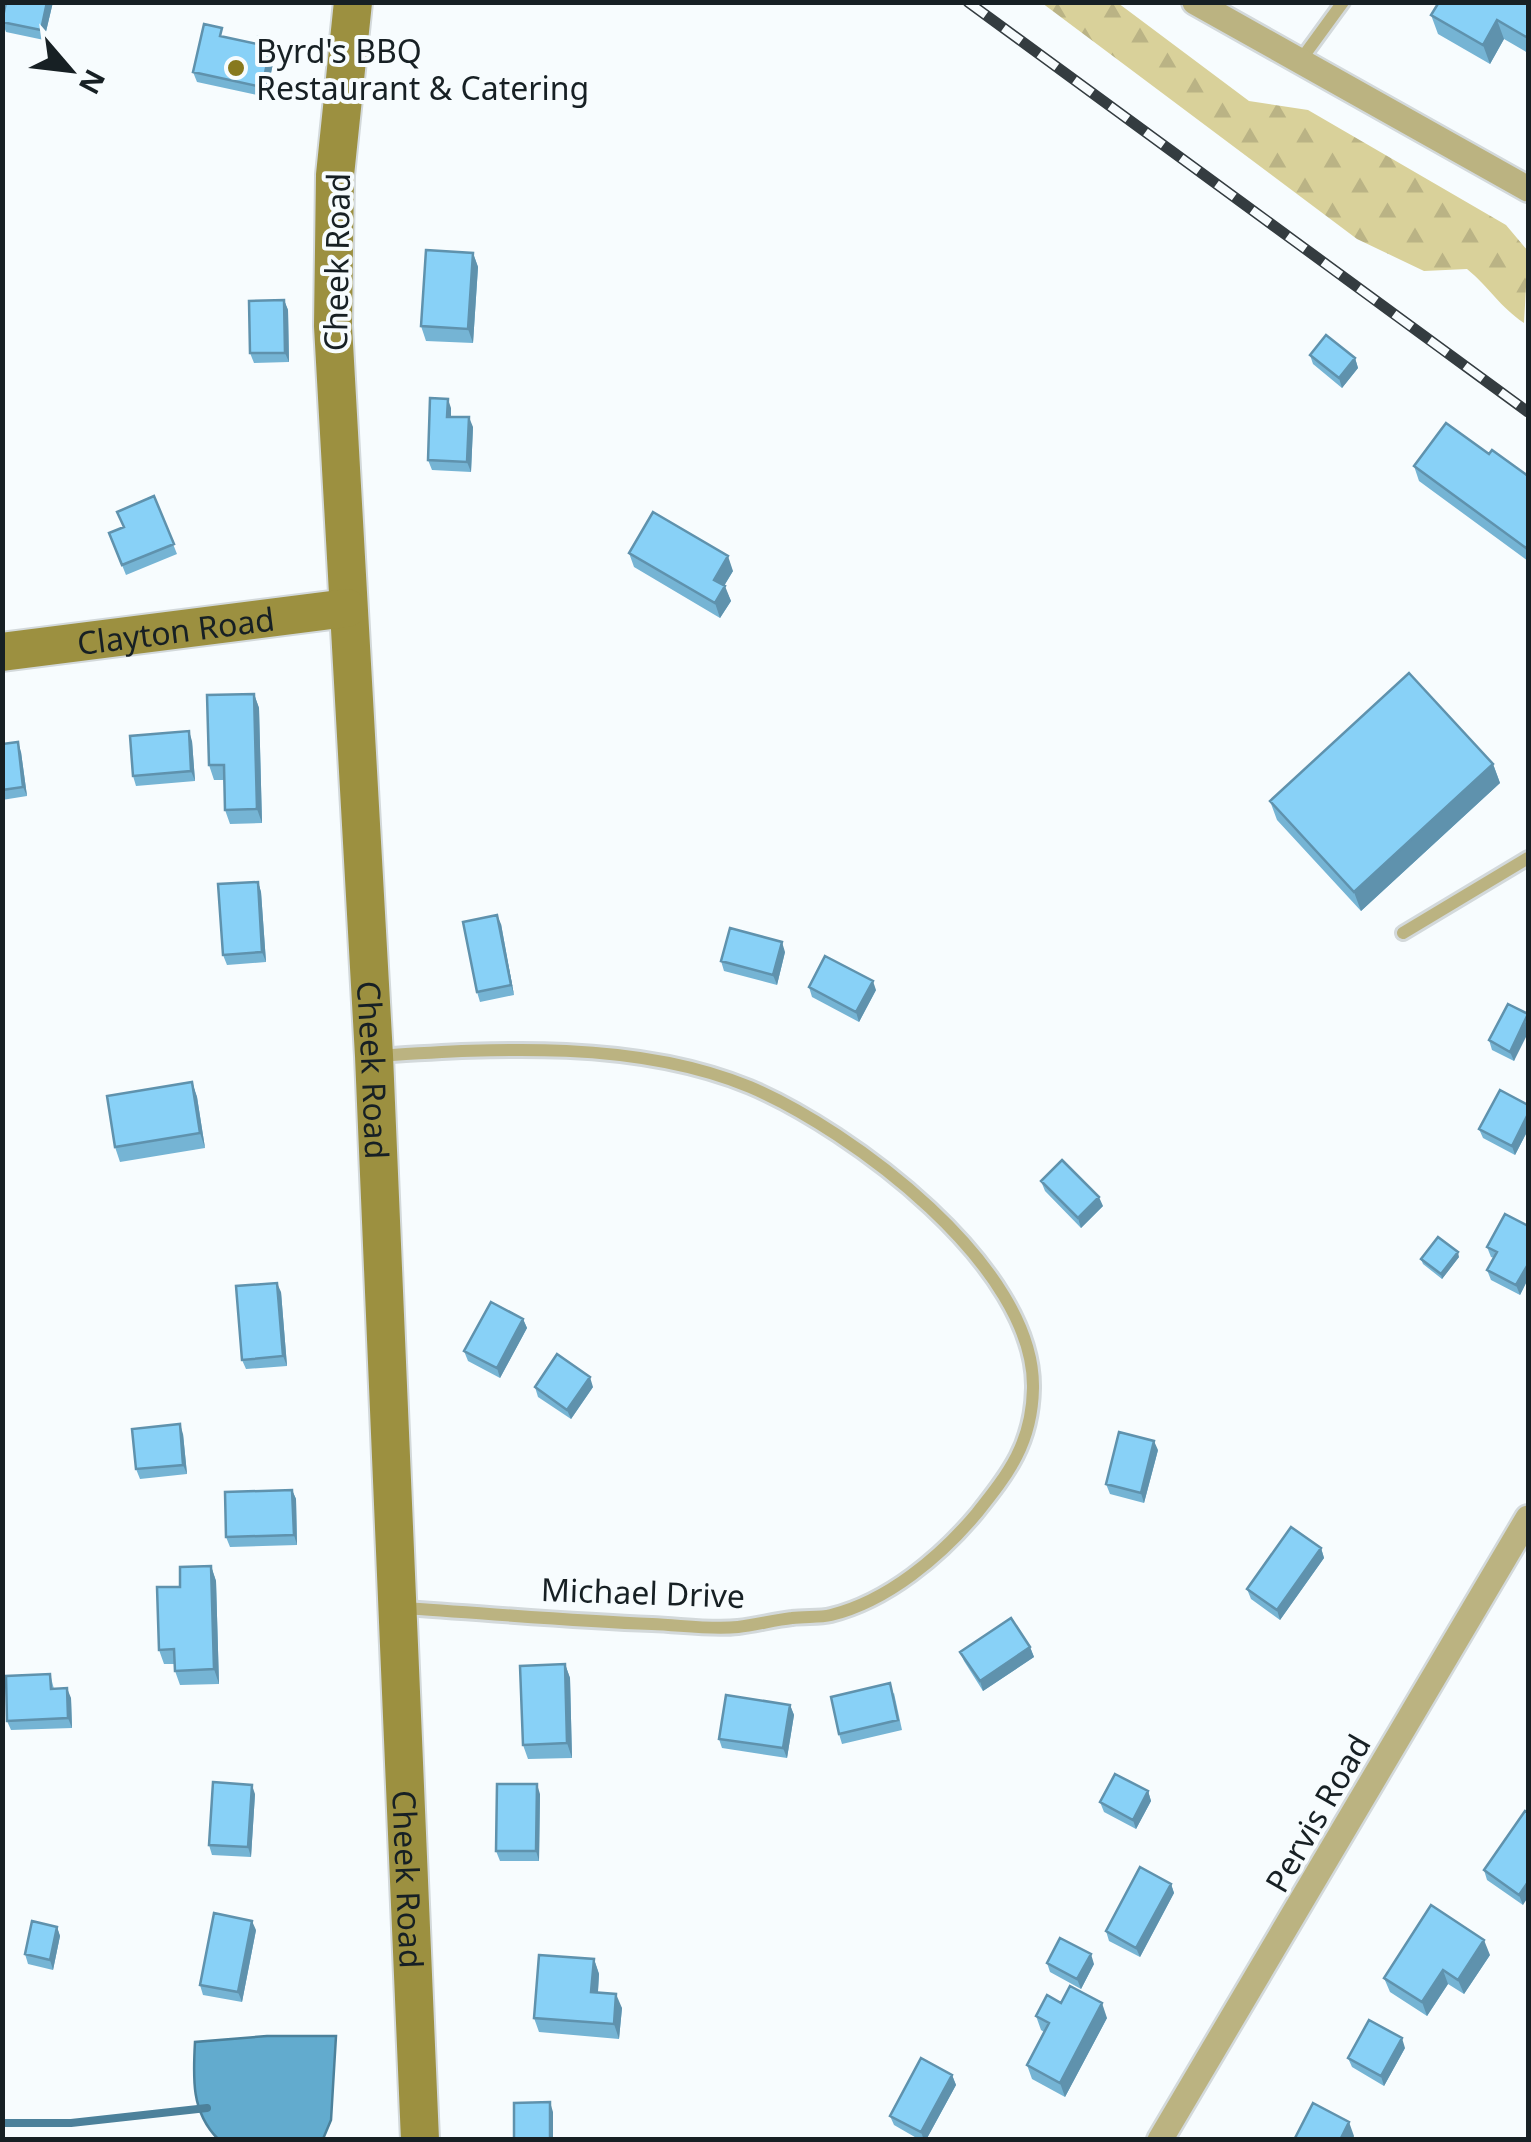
<svg xmlns="http://www.w3.org/2000/svg" width="1531" height="2142" font-family="'Noto Sans',sans-serif">
<style>
.forest{fill:url(#forest-firs)}
.water{fill:#62abce;stroke:#4c819b;stroke-width:2.5}
.lines{fill:none;stroke-linecap:round;stroke-linejoin:round}
.stream{stroke:#4c819b;stroke-width:8}
.lane-casing{stroke:#d3d9db;stroke-width:18}
.street-casing{stroke:#d3d9db;stroke-width:30}
.secondary-casing{stroke:#d3d9db;stroke-width:42}
.lane{stroke:#bbb381;stroke-width:12}
.street{stroke:#bbb381;stroke-width:25}
.secondary{stroke:#9c9040;stroke-width:38}
.rail-casing{stroke:#343c40;stroke-width:11}
.rail{stroke:#f7fcfe;stroke-width:8;stroke-dasharray:22;stroke-linecap:butt}
.wall{fill:#75b4d4}
.shaded-wall{fill:#5f92ad}
.building{fill:#88d1f7;stroke:#5f92ad;stroke-width:2.5}
.poi-dot{fill:#87791e;stroke:#f7fcfe;stroke-width:4}
.labels{text-anchor:middle;dominant-baseline:central;stroke-width:8;stroke-linejoin:round;paint-order:stroke}
.poi-label{font-size:32px;fill:#172024;stroke:#f7fcfe;text-anchor:start}
.street-label{font-size:32px;fill:#172024;stroke:#f7fcfe}
</style>
<defs>
<pattern id="forest-firs" width="22" height="20" patternUnits="userSpaceOnUse" patternTransform="scale(2.5)"><rect width="22" height="20" fill="#d9d19a"/><path d="M5 1l3.5 6h-7zM16 11l3.5 6h-7z" fill="#bab385"/></pattern>
</defs>
<rect width="100%" height="100%" fill="#f7fcfe"/>
<path class="forest" d="M1042,3H1118L1249,101L1308,110L1506,225L1528,251L1524,323C1500,307 1489,287 1467,269L1424,271L1357,239Z"/>
<path class="water" d="M267,2036H336L331,2120L323,2139H218C191,2112 193,2078 195,2042Z"/>
<g class="lines">
<path class="stream" d="M2,2123H71L207,2108"/>
<g class="lane-casing">
<path id="lane" d="M1300,61L1343,2
M1403,933L1528,858
M378,1056C498,1048 636,1040 750,1087C851,1130 1035,1266 1033,1388C1032,1443 1009,1473 977,1513C941,1556 888,1601 831,1615C819,1618 805,1616 792,1618C774,1620 756,1625 738,1627C711,1630 680,1625 652,1624C569,1621 485,1613 402,1608"/>
</g>
<g class="street-casing">
<path id="street" d="M1195,2L1528,189
M1160,2140L1528,1518"/>
</g>
<g class="secondary-casing">
<g id="secondary">
<path id="s1" d="M353,2L335,175L333,326L374,1056L420,2140"/>
<path id="s2" d="M2,652L347,608"/>
</g>
</g>
<use href="#lane" class="lane"/>
<use href="#street" class="street"/>
<use href="#secondary" class="secondary"/>
<g class="rail-casing">
<path id="rail" d="M968,2L1528,412"/>
</g>
<use href="#rail" class="rail"/>
</g>
<path class="wall" d="M6,2H53L44,40L6,32L2,21Z
M1528,2V53L1504,39L1490,64L1438,34L1431,15Z
M225,37L257,44L272,40L276,49L266,97L197,82L193,72Z
M473,253L478,267L473,343L426,341L421,326Z
M284,300L288,310L289,362L254,363L250,353Z
M1310,355L1355,358L1358,368L1342,388L1313,364Z
M451,408V417L473,427L471,472L432,470L428,460Z
M1414,466L1528,476V561L1419,481Z
M154,496L177,554L126,575L109,533L123,527Z
M629,553L733,571L724,586L731,601L720,618L634,567Z
M254,694L259,708L262,823L230,824L225,810L224,780H214L209,765Z
M192,741L195,781L136,786L133,776Z
M2,744L21,752L27,796L2,800Z
M1493,764L1500,783L1361,911L1277,820L1270,801Z
M258,882L261,892L266,962L227,965L223,955Z
M501,924L514,995L480,1002L477,992Z
M785,952L777,985L724,971L721,961Z
M809,987L876,990L859,1022L812,997Z
M1528,1014L1514,1061L1492,1050L1489,1040Z
M192,1082L197,1097L205,1148L120,1162L115,1147Z
M1528,1105V1130L1515,1155L1483,1138L1479,1129Z
M1041,1181L1103,1206L1081,1228L1045,1191Z
M1528,1226V1279L1520,1295L1491,1280L1487,1270L1494,1258L1491,1257L1487,1247Z
M1459,1257L1442,1279L1423,1264L1421,1259Z
M281,1292L287,1366L246,1369L242,1360Z
M523,1319L527,1328L500,1378L468,1361L464,1351Z
M535,1387H593L571,1419L538,1397Z
M183,1434L187,1474L140,1479L136,1469Z
M1158,1450L1144,1503L1110,1494L1106,1484Z
M292,1490L296,1499L297,1545L230,1547L226,1537Z
M1321,1548L1324,1558L1280,1620L1251,1599L1247,1589Z
M211,1566L216,1581L219,1684L180,1685L175,1671V1664H164L159,1650L180,1587Z
M1030,1647L1034,1657L983,1691L964,1661L960,1652Z
M565,1664L570,1678L572,1758L528,1759L523,1745Z
M50,1674L54,1689L71,1698L72,1728L11,1730L7,1721Z
M894,1693L902,1730L842,1744L839,1734Z
M790,1705L794,1715L787,1758L722,1748L719,1739Z
M1148,1791L1151,1801L1136,1829L1104,1812L1100,1802Z
M255,1794L251,1857L212,1855L209,1845Z
M540,1794L539,1861H500L496,1851Z
M1528,1813L1523,1905L1487,1880L1484,1870Z
M1171,1884L1174,1893L1140,1957L1109,1941L1106,1931Z
M57,1927L60,1936L53,1970L28,1964L25,1954Z
M256,1930L242,2002L203,1995L200,1985Z
M1490,1955L1464,1994L1448,1984L1427,2016L1390,1992L1384,1978Z
M594,1959L599,1974L598,1992L622,2008L619,2039L539,2032L534,2018Z
M1047,1963L1094,1964L1081,1989L1050,1972Z
M1061,2003L1107,2018L1065,2097L1032,2079L1027,2065L1044,2032L1041,2030L1036,2016Z
M1405,2048L1384,2086L1352,2067L1348,2058Z
M952,2075L956,2085L926,2140H920L894,2125L890,2116Z"/>
<path class="shaded-wall" d="M47,2H53L44,40L41,30Z
M1497,20L1504,39L1490,64L1483,45Z
M272,40L276,49L266,97L262,87Z
M473,253L478,267L473,343L468,329Z
M284,300L288,310L289,362L285,353Z
M1355,358L1358,368L1342,388L1339,378Z
M448,399L451,408V427L447,417Z
M469,417L473,427L471,472L467,462Z
M728,556L733,571L719,594L714,580Z
M725,586L731,601L720,618L715,603Z
M254,694L259,708L262,823L257,809Z
M189,731L192,741L195,781L191,771Z
M18,742L21,752L27,796L23,787Z
M1493,764L1500,783L1361,911L1354,892Z
M258,882L261,892L266,962L262,952Z
M497,915L501,924L514,995L511,985Z
M782,942L785,952L777,985L773,975Z
M873,981L876,990L859,1022L856,1012Z
M1528,1017V1033L1514,1061L1510,1052Z
M192,1082L197,1097L205,1148L200,1133Z
M1528,1114V1130L1515,1155L1512,1146Z
M1099,1197L1103,1206L1081,1228L1078,1218Z
M1458,1252L1459,1257L1442,1279L1441,1274Z
M1527,1266L1528,1279L1520,1295L1516,1285Z
M277,1283L281,1292L287,1366L283,1356Z
M523,1319L527,1328L500,1378L497,1368Z
M590,1377L593,1387L571,1419L567,1410Z
M180,1424L183,1434L187,1474L183,1465Z
M1154,1441L1158,1450L1144,1503L1141,1493Z
M292,1490L296,1499L297,1545L294,1535Z
M1321,1548L1324,1558L1280,1620L1277,1610Z
M211,1566L216,1581L219,1684L214,1669Z
M1030,1647L1034,1657L983,1691L980,1681Z
M565,1664L570,1678L572,1758L567,1743Z
M67,1688L71,1698L72,1728L68,1718Z
M790,1705L794,1715L787,1758L783,1748Z
M537,1784L540,1794L539,1861L536,1851Z
M252,1785L255,1794L251,1857L248,1847Z
M1148,1791L1151,1801L1136,1829L1133,1820Z
M1528,1882V1897L1523,1905L1519,1895Z
M1171,1884L1174,1893L1140,1957L1136,1948Z
M252,1921L256,1930L242,2002L238,1992Z
M57,1927L60,1936L53,1970L50,1960Z
M1484,1940L1490,1955L1464,1994L1458,1980Z
M1091,1954L1094,1964L1081,1989L1077,1979Z
M594,1959L599,1974L597,2006L591,1992Z
M1443,1970L1448,1984L1427,2016L1422,2002Z
M616,1994L622,2008L619,2039L614,2024Z
M1102,2003L1107,2018L1065,2097L1060,2083Z
M1402,2038L1405,2048L1384,2086L1381,2076Z
M952,2075L956,2085L926,2140H924L921,2132Z
M550,2102L553,2112V2140H550Z
M1349,2122L1354,2136L1353,2140H1340Z"/>
<path class="building" d="M6,2H47L41,30L2,22Z
M1439,2H1528V38L1497,20L1483,45L1431,15Z
M204,24L222,28L220,36L257,44L258,37L272,40L262,87L193,72Z
M426,250L473,253L468,329L421,326Z
M284,300L285,353H250L249,301Z
M1326,335L1355,358L1339,378L1310,355Z
M430,398L448,399L447,417H469L467,462L428,460Z
M1446,423L1489,454L1492,450L1528,476V544L1526,548L1414,466Z
M154,496L174,544L122,565L109,533L124,527L117,512Z
M653,512L728,556L714,580L725,586L715,603L629,553Z
M1409,673L1493,764L1354,892L1270,801Z
M254,694L257,809L225,810L224,765H209L207,695Z
M189,731L191,771L133,776L130,736Z
M18,742L23,787L2,790V744Z
M258,882L262,952L223,955L218,884Z
M497,915L511,985L477,992L463,922Z
M730,928L782,942L773,975L721,961Z
M825,956L873,981L856,1012L809,987Z
M1508,1004L1528,1014L1510,1052L1489,1040Z
M192,1082L200,1133L115,1147L107,1096Z
M1500,1090L1528,1105V1114L1512,1146L1479,1129Z
M1062,1160L1099,1197L1078,1218L1041,1181Z
M1505,1214L1528,1226V1267L1527,1266L1516,1285L1487,1270L1497,1252L1487,1247Z
M1438,1237L1458,1252L1441,1274L1421,1259Z
M277,1283L283,1356L242,1360L236,1286Z
M491,1302L523,1319L497,1368L464,1351Z
M557,1354L590,1377L567,1410L535,1387Z
M180,1424L183,1465L136,1469L132,1429Z
M1119,1432L1154,1441L1141,1493L1106,1484Z
M292,1490L294,1535L226,1537L225,1492Z
M1291,1527L1321,1548L1277,1610L1247,1589Z
M211,1566L214,1669L175,1671L174,1649L159,1650L157,1587H180V1567Z
M1011,1618L1030,1647L980,1681L960,1652Z
M565,1664L567,1743L523,1745L520,1666Z
M50,1674L51,1689L67,1688L68,1718L7,1721L6,1676Z
M890,1683L898,1720L839,1734L831,1697Z
M726,1695L790,1705L783,1748L719,1739Z
M1115,1774L1148,1791L1133,1820L1100,1802Z
M213,1782L252,1785L248,1847L209,1845Z
M497,1784H537L536,1851H496Z
M1525,1811L1528,1813V1882L1519,1895L1484,1870Z
M1140,1867L1171,1884L1136,1948L1106,1931Z
M1431,1905L1484,1940L1458,1980L1443,1970L1422,2002L1384,1978Z
M214,1913L252,1921L238,1992L200,1985Z
M32,1921L57,1927L50,1960L25,1954Z
M1060,1938L1091,1954L1077,1979L1047,1963Z
M539,1955L594,1959L591,1992L616,1994L614,2024L534,2018Z
M1070,1986L1102,2003L1060,2083L1027,2065L1049,2023L1036,2016L1047,1995L1061,2003Z
M1369,2020L1402,2038L1381,2076L1348,2058Z
M921,2058L952,2075L921,2132L890,2116Z
M550,2102V2140H514V2103Z
M1313,2103L1349,2122L1340,2140H1294Z"/>
<circle class="poi-dot" cx="236" cy="68" r="10"/>
<g class="labels">
<g class="poi-label">
<text x="256" y="50">Byrd's BBQ<tspan x="256" dy="37">Restaurant &amp; Catering</tspan></text>
</g>
<g class="street-label">
<text transform="translate(336 262) rotate(-89)">Cheek Road</text>
<text stroke="none"><textPath href="#s2" startOffset="175">Clayton Road</textPath></text>
<text stroke="none"><textPath href="#s1" startOffset="1070">Cheek Road</textPath></text>
<text transform="translate(643 1592) rotate(2)">Michael Drive</text>
<text transform="translate(1317 1813) rotate(-60)">Pervis Road</text>
<text stroke="none"><textPath href="#s1" startOffset="1880">Cheek Road</textPath></text>
</g>
</g>
<rect width="1531" height="2142" fill="none" stroke="#172024" stroke-width="10"/>
<g transform="translate(70 70) rotate(118)" stroke="#f7fcfe" stroke-width="8" paint-order="stroke">
<path d="M0-8L18 38L0 25L-18 38Z" fill="#172024"/>
<text y="-15" font-size="28" font-weight="bold" text-anchor="middle" fill="#172024">N</text>
</g>
</svg>
